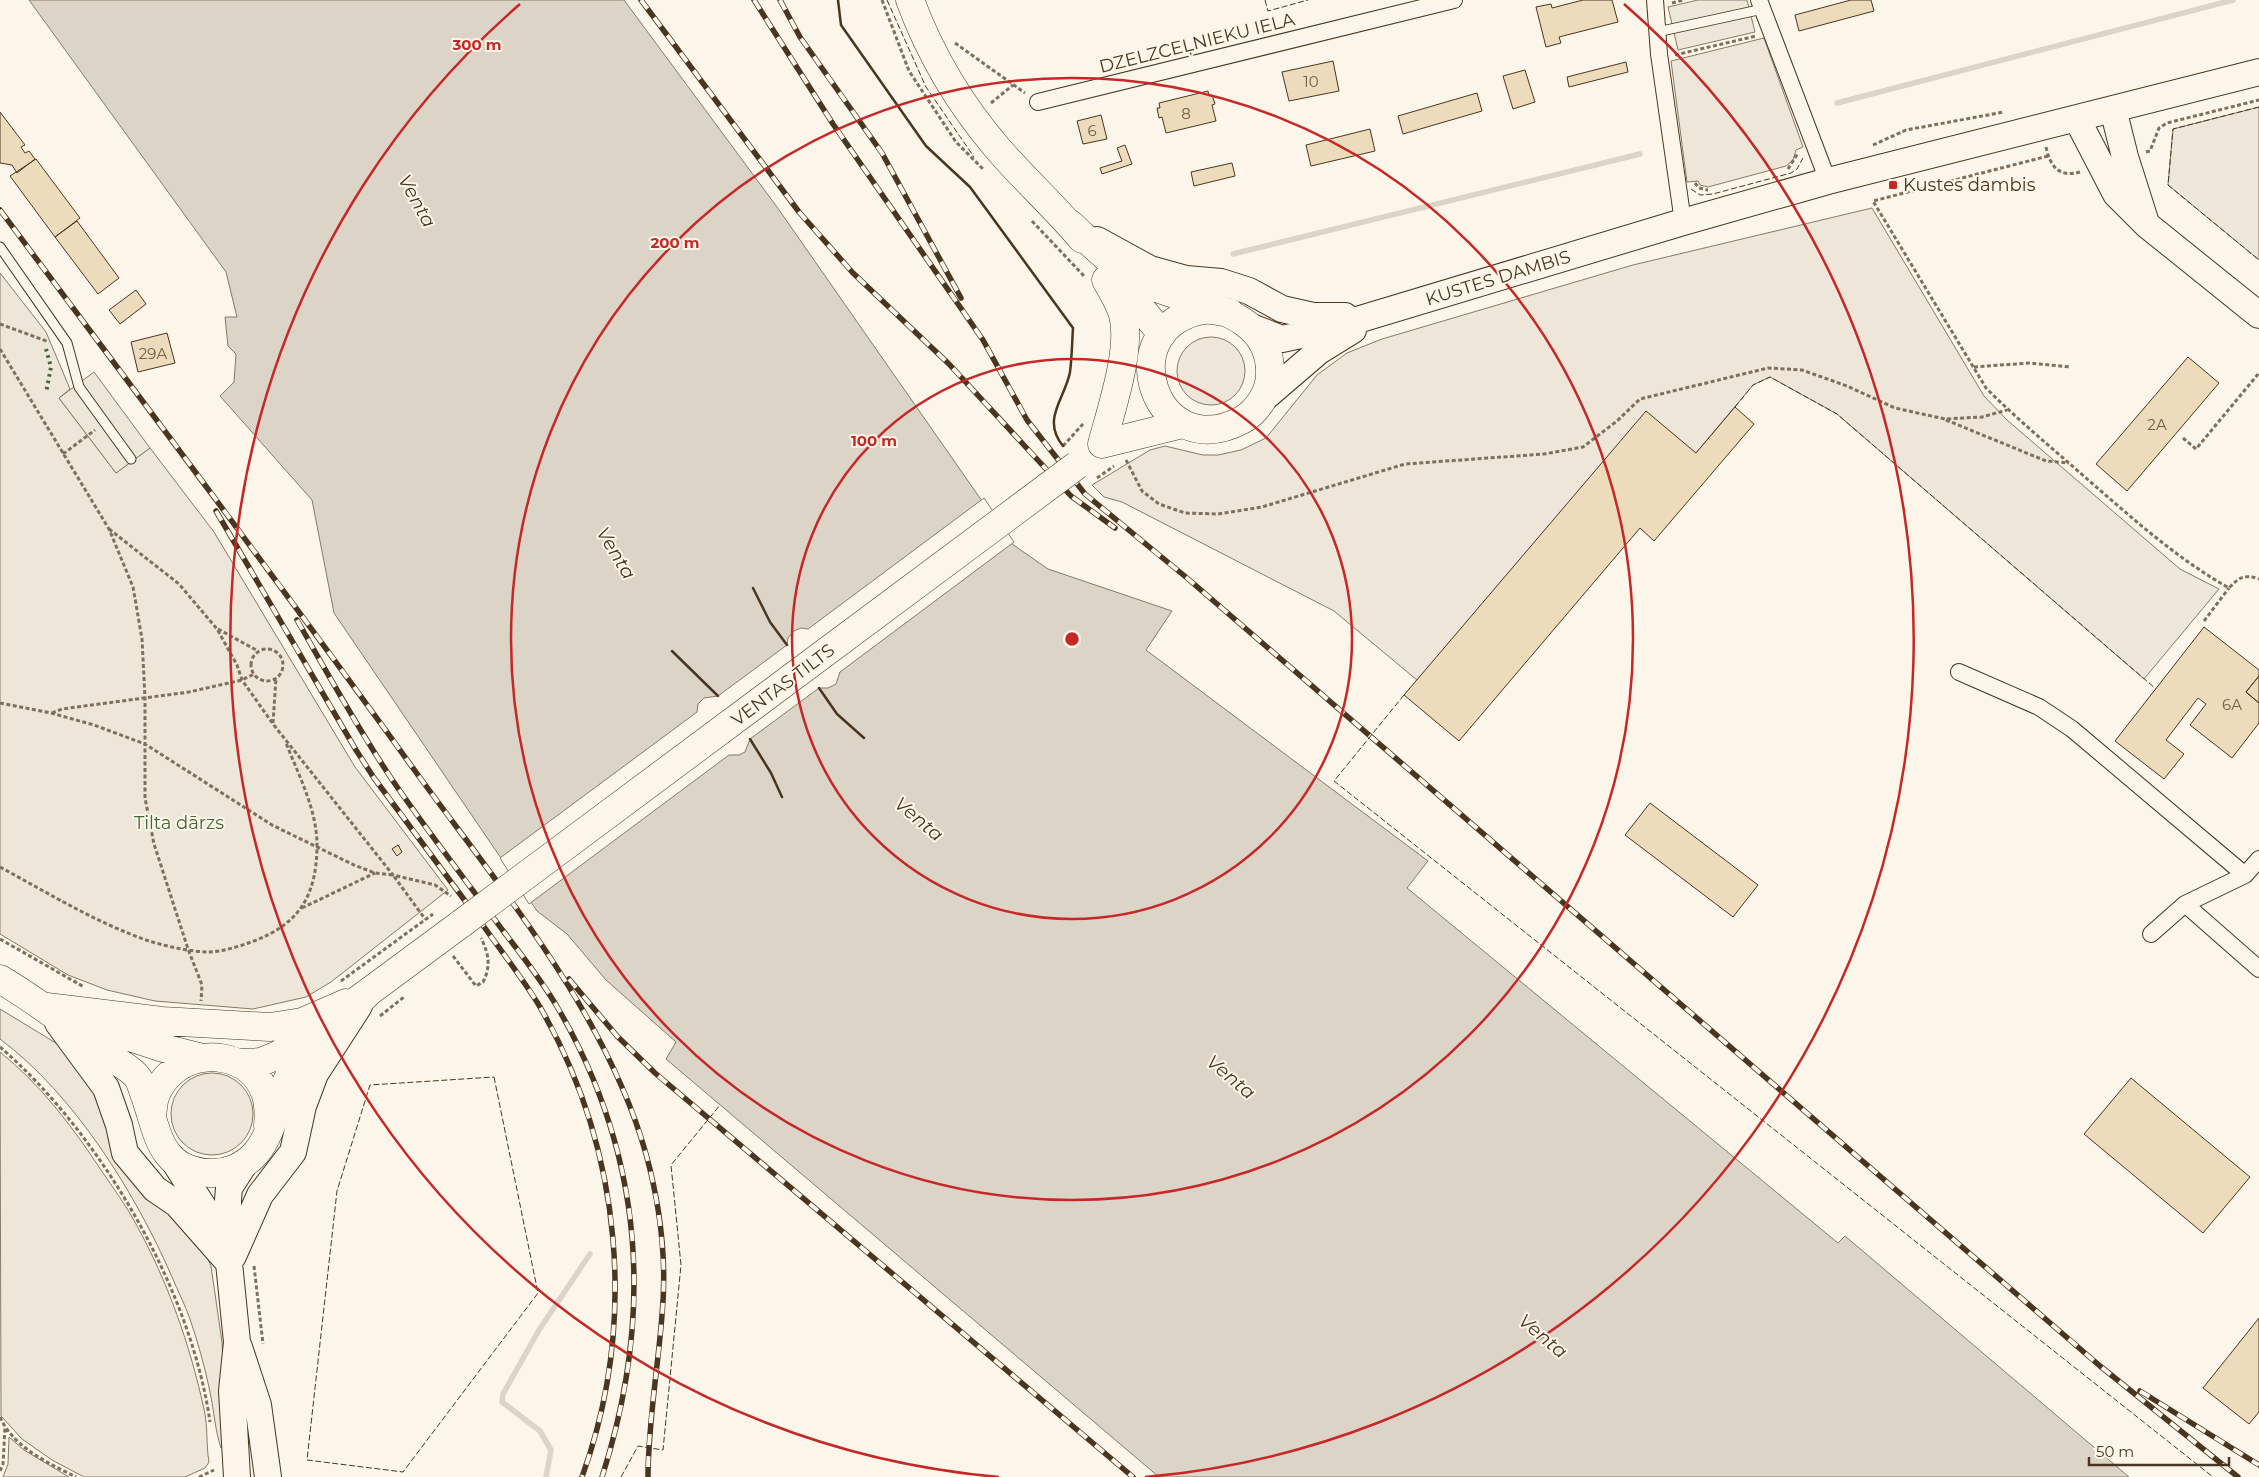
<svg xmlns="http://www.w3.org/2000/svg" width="2259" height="1477" font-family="Montserrat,sans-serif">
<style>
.green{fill:#ede6d9;stroke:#887966}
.parking{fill:#ede7d9;stroke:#887966}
.water{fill:#dcd4c6;stroke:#887966}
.pier{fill:#fbf6e9;stroke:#887966}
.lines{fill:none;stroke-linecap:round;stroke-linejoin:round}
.stream{stroke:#dcd4c6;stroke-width:5.5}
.building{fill:#ecdcbc;stroke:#4a3520}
.lane-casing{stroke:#4a3520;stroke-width:11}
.street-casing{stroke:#4a3520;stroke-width:18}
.primary-casing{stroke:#4a3520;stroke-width:28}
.highway-casing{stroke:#4a3520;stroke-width:29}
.path{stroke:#7f6f5c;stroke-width:3;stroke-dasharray:4 2.5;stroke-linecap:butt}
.lane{stroke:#fbf6e9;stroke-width:9}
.street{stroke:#fbf6e9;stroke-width:16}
.primary{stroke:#fbf6e9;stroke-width:26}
.highway{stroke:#fbf6e9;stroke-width:28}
.rail-casing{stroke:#4a3520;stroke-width:5.5}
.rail{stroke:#fbf6e9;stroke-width:4;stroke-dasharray:11;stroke-linecap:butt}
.highway-bridge-casing{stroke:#4a3520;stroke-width:29;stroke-linecap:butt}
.highway-bridge{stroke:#fbf6e9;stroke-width:28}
.hedge{stroke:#436837;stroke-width:4;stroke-dasharray:2.5 4;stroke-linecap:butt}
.fence{stroke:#4a3520;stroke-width:1;stroke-dasharray:6 2.5;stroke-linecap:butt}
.wall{stroke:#4a3520;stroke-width:2.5}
.ring{fill:none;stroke:#c62828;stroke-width:2.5}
.poi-dot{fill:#c62828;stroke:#fbf6e9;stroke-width:2}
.labels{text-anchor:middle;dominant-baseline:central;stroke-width:4;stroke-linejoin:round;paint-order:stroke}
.number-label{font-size:15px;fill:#725f47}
.street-label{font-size:18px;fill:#4a3520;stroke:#fbf6e9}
.poi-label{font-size:18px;fill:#4a3520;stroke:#fbf6e9;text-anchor:start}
.park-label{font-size:18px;fill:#436837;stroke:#fbf6e9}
.water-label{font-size:19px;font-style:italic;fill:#4a3520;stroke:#fbf6e9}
.centre{fill:#c62828;stroke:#fbf6e9;stroke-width:2.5}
.ring-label{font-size:15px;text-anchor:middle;font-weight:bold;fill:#c62828;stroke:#fbf6e9;stroke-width:4;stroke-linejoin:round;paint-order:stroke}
</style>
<rect width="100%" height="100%" fill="#fbf6e9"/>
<path class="green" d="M1764,38L1803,147L1796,150L1793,160L1786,166L1708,187L1700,185L1698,181L1687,182L1671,61Z
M2259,107V260L2168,185L2173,129Z
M1872,208L1984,396L2007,420L2180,569L2219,589L2144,679L1837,414L1770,377L1753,385L1696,453L1417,680L1334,611L1122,502L1104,497L1092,485L1150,450L1165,446L1203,455H1218L1241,450L1266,438L1317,375L1347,353L1382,339L1633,265Z
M0,273L46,332L70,389L59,398L116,473L150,448L214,532L355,767L448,890L331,982L306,997L253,1009L155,1001L107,990L68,975L0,934Z
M1177 371a34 34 0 1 1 68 0a34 34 0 1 1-68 0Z
M0,1009L69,1051L203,1247L211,1266L222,1342L228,1448H221C215,1430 214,1411 210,1392C205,1367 198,1343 190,1319C185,1305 178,1291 172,1277C136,1194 74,1094 0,1039Z
M0,1052C41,1085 72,1126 101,1170C113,1188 126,1205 136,1224C168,1282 190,1345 204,1409C208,1426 206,1445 209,1462L205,1468L185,1477H84L52,1460L22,1439L1,1416Z
M171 1114a41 41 0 1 1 82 0a41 41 0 1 1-82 0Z
M9,1437L24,1450L69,1477H3L8,1464Z"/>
<path class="parking" d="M1698,0H1747L1755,32L1678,50L1668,7Z
M94,372L150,448L116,473L59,398Z"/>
<path class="water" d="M29,0H624L777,207L1012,544L1048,569L1172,611L1146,650L1428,861L1407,888L1838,1243L1845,1236L2129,1477H1159L666,1059L676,1042L606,980L567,934L537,911L334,613L312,500L220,396L234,382L236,354L228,346L225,317H237L226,272Z"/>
<path class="pier" d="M984,498L1014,542L840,672L836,684L828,688H819L750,739L745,752L739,755H729L529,904L500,858L697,712L698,704L704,698L718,696L787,645L788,638L794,631L801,628L808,629Z"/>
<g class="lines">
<path class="stream" d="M1837,103L2233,0
M1233,254L1640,154
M546,1477L551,1450L540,1431L502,1402L503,1394L539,1330L590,1254"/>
</g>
<path class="building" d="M1583,0H1612L1618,22L1559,37L1561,43L1546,47L1536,7L1551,4L1552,8Z
M1851,0H1871L1874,11L1799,31L1795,15Z
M1333,61L1339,91L1289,101L1282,72Z
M1626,62L1628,72L1569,87L1567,77Z
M1525,70L1535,102L1513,109L1503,76Z
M1208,91L1209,96L1212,95L1215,104L1212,105L1216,121L1166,133L1162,117L1159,118L1157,108H1160L1159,103Z
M1477,93L1482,111L1403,134L1398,116Z
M0,112L25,145L21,147L25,153L29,151L35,159L17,173L12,165L0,163Z
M1101,115L1107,139L1083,144L1077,121Z
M1370,129L1375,151L1311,166L1306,145Z
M1125,145L1132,164L1102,174L1100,168L1122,161L1117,148Z
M36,159L80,218L55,237L10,176Z
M1232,163L1235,176L1194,186L1191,172Z
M77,221L119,278L98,294L55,237Z
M136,290L146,304L120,324L109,310Z
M167,333L175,363L138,372L131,342Z
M2188,357L2219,383L2127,491L2096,464Z
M1735,407L1754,424L1654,541L1640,528L1459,741L1404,695L1646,411L1696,453Z
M2204,627L2259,670V676L2246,692L2259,703V723L2232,758L2190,725L2206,704L2198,698L2166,740L2184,754L2164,779L2115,741Z
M2259,676V703L2246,692Z
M1650,803L1758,885L1733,917L1625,835Z
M398,845L402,852L397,856L392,849Z
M2131,1078L2250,1177L2203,1233L2084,1134Z
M2259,1318V1412L2249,1424L2203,1388Z"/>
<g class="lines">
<g class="lane-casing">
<path id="lane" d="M1657,32L1763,9
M0,247L67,343L79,387L131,459"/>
</g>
<g class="street-casing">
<path id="street" d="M1655,0L1659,54L1683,222
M1759,0L1828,181
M1038,102L1454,0
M1959,672L2039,707L2072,729L2245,875
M2185,904L2259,969
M2151,934L2185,904L2245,875L2259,859"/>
</g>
<g class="primary-casing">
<path id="primary" d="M2113,109L2125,157L2145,220
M2077,119L2116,194L2147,225L2259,315
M1097,240L1150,269L1186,279L1221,282L1249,291L1282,309L1313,316H1345
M1254,328L1282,339L1324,330L1683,222L1828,181L2259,72
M1263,399L1319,351L1353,330
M58,1023L106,1088L119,1125L125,1153L155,1189L177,1204L229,1263
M172,1158L209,1216L218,1237
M233,1256L260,1195L293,1152L303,1106L315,1074L359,1006
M239,1347L258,1405L268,1477
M237,1477L232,1391L237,1342L229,1263L228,1200L229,1188L245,1163"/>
</g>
<g class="highway-casing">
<path id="highway" d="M910,0C930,54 961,106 999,150C1026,181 1056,208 1082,239
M1070,224C1091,243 1112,265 1137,279C1182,305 1272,304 1270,374C1270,392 1257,412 1242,420C1154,467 1109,326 1204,310C1212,309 1222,312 1230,313
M1112,273L1162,334
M1102,444C1111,410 1132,349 1123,315C1120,303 1112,291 1106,280
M1102,444L1183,424
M0,979C38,1002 73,1028 108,1055C117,1062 132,1069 138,1078C141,1083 143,1091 145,1096C158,1132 159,1170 209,1173C226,1174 244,1167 256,1153C275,1131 279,1089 296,1063C313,1037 343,1016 366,995
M351,1005L462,923
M47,1007L162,1021L270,1027L302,1022L346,1003
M93,1025L163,1048L199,1057
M239,1063L261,1062L278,1055L309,1034
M152,1116C153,1110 153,1103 155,1097C158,1088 165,1078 172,1072C200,1047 250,1054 265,1092C269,1103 269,1114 268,1126"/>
</g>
<path class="path" d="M882,0L909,71L956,142L983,169
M1672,3L1683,0
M955,43L1025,93
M1675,55L1756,36
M991,103L1013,85
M1873,145L1906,130L2004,112
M2046,147C2050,166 2059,178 2080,172
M2146,152L2150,151L2159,128L2167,123L2259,100
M2048,156L1873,201L1986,388C2018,420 2052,448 2086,478C2131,517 2176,558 2229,588C2239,577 2245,574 2259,579
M1788,169L1798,153
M1695,183L1699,188L1708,190
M1032,221L1084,276
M0,324L49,342
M0,349L109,529L133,587L142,639L145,698V798L154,844L188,949L202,985L201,1001
M1974,367L2029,363L2071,367
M1946,420L2046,461L2069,463
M2183,438L2196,449L2259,373
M1063,446L1083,424
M63,454L95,430
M1126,460L1142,491L1159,504L1185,513L1218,514L1262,507L1405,464L1544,454L1583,447L1617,421L1640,399L1768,368L1802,370L1847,386L1895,408L1945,419L1982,417L2007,410
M1097,478L1114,466
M109,529L179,584L217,629L237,665L242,680L273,724L393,875L435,885L451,896
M2204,621L2229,588
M218,629L258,651
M251 665a16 16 0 1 1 32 0a16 16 0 1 1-32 0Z
M0,703L51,713L94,725L145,744L272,825L354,865L375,873L393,875L425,919
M52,713L62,709L189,692L242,680L254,674
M273,723L276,678
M0,867C48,893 95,922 146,940C165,946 190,952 210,952C225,951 240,946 254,941C299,924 316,896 317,848C318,812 299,776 286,743
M302,908L375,873
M0,939L84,987
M453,956L476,986L483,982C491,967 489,954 481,938
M341,981L433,914
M380,1016L404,997
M0,1047C101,1134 191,1289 210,1422
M254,1266L263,1344
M0,1417C13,1447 48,1463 76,1477
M0,1471L3,1464L5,1428
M199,1477L214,1470"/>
<use href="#lane" class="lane"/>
<use href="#street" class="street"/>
<use href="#primary" class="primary"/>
<use href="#highway" class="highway"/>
<g class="rail-casing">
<path id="rail" d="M641,0L799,212L853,273L949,364L1071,496L1115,528
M754,0L833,124L983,340L1027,420L1085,494L1187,578L2100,1366L2238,1477
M780,0L800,37L882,153L961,298
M0,210C140,398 281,585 418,775C502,890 607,1015 646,1154C660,1205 667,1262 662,1315C658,1368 648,1424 648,1477
M216,511L356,750L374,778C410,826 445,874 480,921C500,950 522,977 540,1007C622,1149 638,1322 582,1477
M297,620C328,674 358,729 393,781C428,832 467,882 504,932C523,957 543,982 559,1010C645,1159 654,1315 602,1477
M569,979L617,1036L655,1073L1133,1477
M2140,1391L2259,1465"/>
</g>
<use href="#rail" class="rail"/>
<g class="highway-bridge-casing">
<path id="highway-bridge" d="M462,923L1077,465"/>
</g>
<use href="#highway-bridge" class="highway-bridge"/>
<path class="hedge" d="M46,349L51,367L46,393"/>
<path class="fence" d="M887,0L926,87L974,157
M1265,0L1268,11L1308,0
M2259,107L2173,129L2168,185L2259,260
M1691,189L1700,195L1713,194L1791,173L1797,169L1803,158
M1735,407L1753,385L1770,377L1837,414L2156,689
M1404,695L1334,781L2213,1477
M494,1077L538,1293L403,1472L307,1460L337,1191L370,1085Z
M621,1477L638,1446L663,1450L681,1265L671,1165L720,1105"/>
<path class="wall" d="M838,0L841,25L926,146L970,187L1073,328C1072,342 1072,357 1070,372C1065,399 1041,419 1063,446
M753,588L770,622L787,645
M672,651L718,696
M819,688L837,714L864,738
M750,739L771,773L782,797"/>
</g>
<g class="ring">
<circle cx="1072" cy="639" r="280"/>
<circle cx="1072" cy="639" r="561"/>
<path d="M999 1477A841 841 0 0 1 520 4M1624 4A841 841 0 0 1 1145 1477"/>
</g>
<rect class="poi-dot" x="1888" y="180" width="10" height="10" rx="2.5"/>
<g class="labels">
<g class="number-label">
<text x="1311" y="81">10</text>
<text x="1186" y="113">8</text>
<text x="1092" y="130">6</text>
<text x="153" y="353">29A</text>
<text x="2157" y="424">2A</text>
<text x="2232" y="704">6A</text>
</g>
<g class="street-label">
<text transform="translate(1197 43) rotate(-14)">DZELZCEĻNIEKU IELA</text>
<text transform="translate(1498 278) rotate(-17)">KUSTES DAMBIS</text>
<text transform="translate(783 685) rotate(-37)">VENTAS TILTS</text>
</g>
<g class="poi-label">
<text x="1903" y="185">Kustes dambis</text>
</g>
<g class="park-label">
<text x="179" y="823">Tilta dārzs</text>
</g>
<g class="water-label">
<text transform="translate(417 201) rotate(61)">Venta</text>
<text transform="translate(616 553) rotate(59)">Venta</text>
<text transform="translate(919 819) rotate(40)">Venta</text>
<text transform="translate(1231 1077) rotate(40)">Venta</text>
<text transform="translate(1543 1336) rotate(40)">Venta</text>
</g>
</g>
<circle cx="1072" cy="639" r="8" class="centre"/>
<g class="ring-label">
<text x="477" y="50">300 m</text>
<text x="675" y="248">200 m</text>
<text x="874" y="446">100 m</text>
</g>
<path d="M2089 1457v8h140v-8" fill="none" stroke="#4a3520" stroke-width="2.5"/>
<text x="2096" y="1457" font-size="15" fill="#4a3520" stroke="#fbf6e9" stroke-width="4" paint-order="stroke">50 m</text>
</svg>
